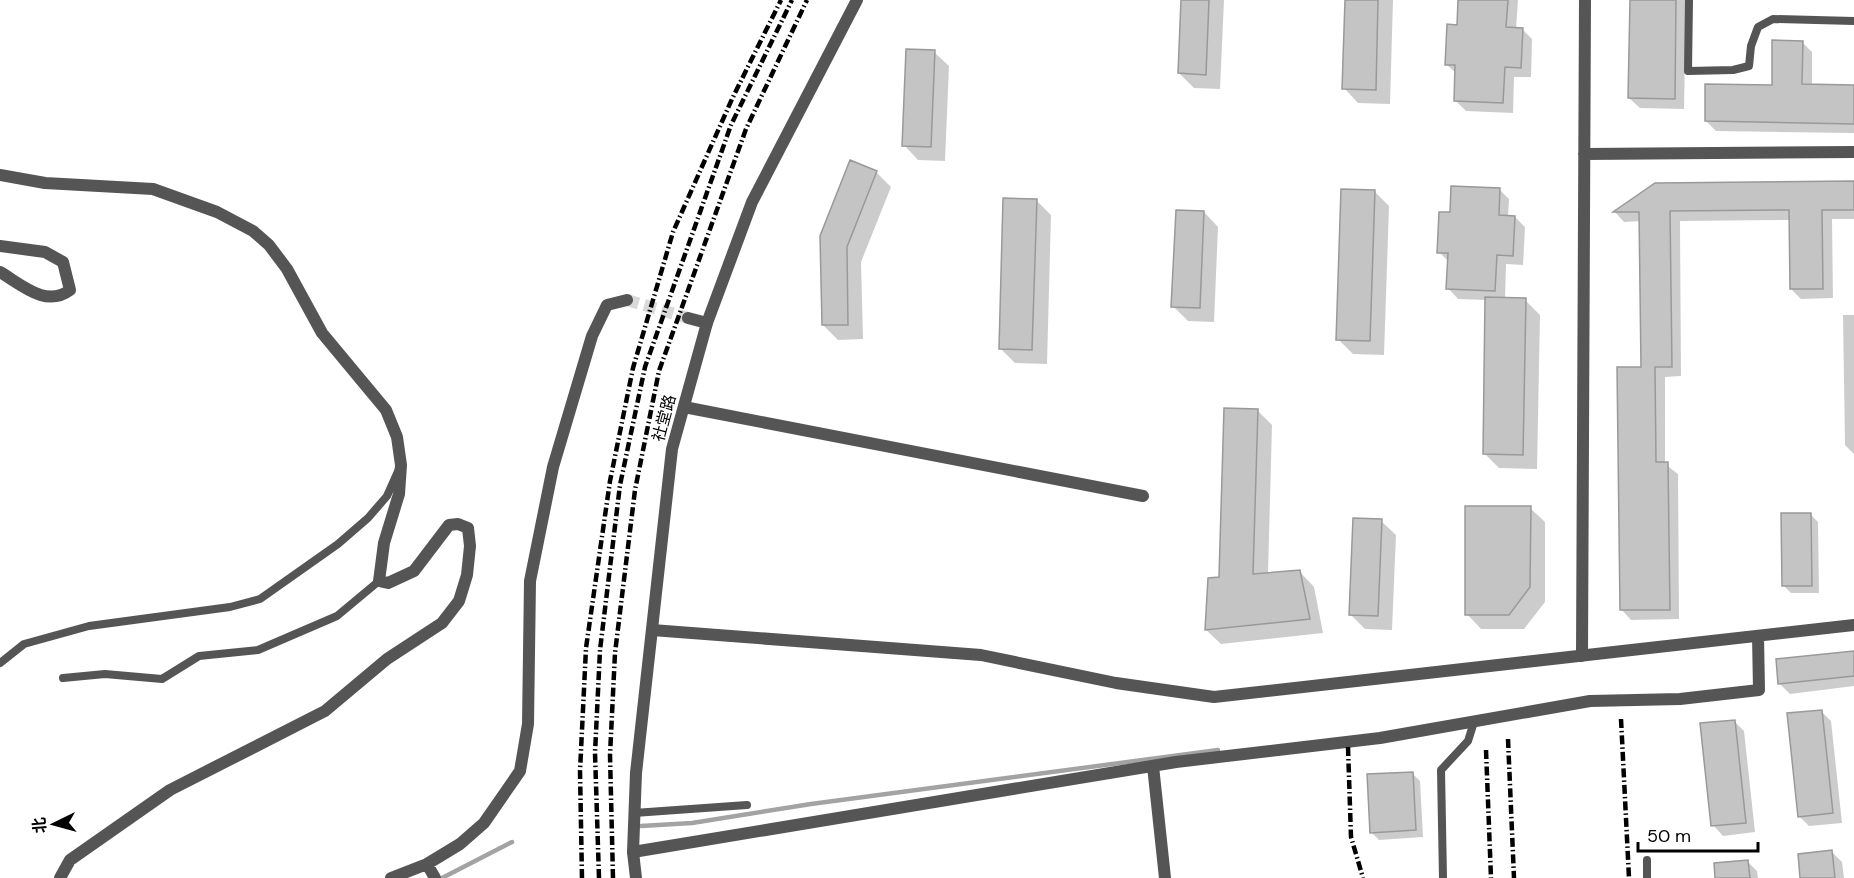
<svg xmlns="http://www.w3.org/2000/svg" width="1854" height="878" font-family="'DM Sans','Noto Sans SC',sans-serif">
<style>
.shadow{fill:#0003}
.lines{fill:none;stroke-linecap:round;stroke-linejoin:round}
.stream{stroke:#a3a3a3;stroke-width:4.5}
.building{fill:#c4c4c4;stroke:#999;stroke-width:1.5}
.minor-tunnel{stroke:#d9d9d9;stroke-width:12;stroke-dasharray:12 6;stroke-linecap:butt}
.service{stroke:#555;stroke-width:8}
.minor{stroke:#555;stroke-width:12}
.tertiary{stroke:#555;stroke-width:12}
.rail{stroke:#000;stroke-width:4.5;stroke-dasharray:9 3 1.5 3;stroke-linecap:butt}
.labels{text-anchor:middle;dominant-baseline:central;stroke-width:4.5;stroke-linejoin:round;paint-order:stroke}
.street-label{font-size:16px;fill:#000;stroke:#fff}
</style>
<rect width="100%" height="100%" fill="#fff"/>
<path class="shadow" d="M1182,0H1224L1220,89L1194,88L1179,73Z
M1346,0H1393L1390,104L1358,103L1344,88Z
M1460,0H1518L1516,29H1522L1532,39L1531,77H1514L1513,113L1466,111L1456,101L1457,74L1446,64L1459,26Z
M1631,0H1686L1684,109L1640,108L1629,98Z
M1802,42L1812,52V86L1854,87V133L1716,131L1706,121L1773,87Z
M934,52L949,66L945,161L918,160L904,145Z
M876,172L891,187L861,262L863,339L838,340L823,325L822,236Z
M1854,182V219H1832L1833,298L1801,299L1791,289L1790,220L1680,221L1681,376L1665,377V464L1678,474L1679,619L1631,620L1621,609L1643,369L1641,221L1624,222L1615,212L1655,184Z
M1499,189L1509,199L1508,217H1515L1525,227L1523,265L1506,264L1505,299L1525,300L1540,315L1537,469L1499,468L1484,453L1487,300L1458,299L1448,288L1449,262L1439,252L1451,214Z
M1374,191L1389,206L1384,355L1353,354L1338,339Z
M1036,200L1051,215L1047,364L1015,363L1000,348Z
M1204,212L1218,227L1214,322L1188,321L1173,306Z
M1843,315H1854V454L1845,445Z
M1257,410L1272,425L1268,574L1300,572L1314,587L1323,633L1221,644L1206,630L1221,578Z
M1530,508L1545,522V602L1524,629H1481L1467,614Z
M1810,514L1818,522L1819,593H1791L1783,585Z
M1381,521L1396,535L1392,630L1365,629L1350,614Z
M1854,653V686L1790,694L1780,684Z
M1821,711L1831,721L1842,823L1809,826L1799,816Z
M1734,721L1744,731L1755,832L1723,836L1713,825Z
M1413,774L1420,781L1423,837L1379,840L1371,832Z
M1832,852L1842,862L1844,878H1802Z
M1747,861L1757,871L1758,878H1717Z"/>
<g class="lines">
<path class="stream" d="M641,826L692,823L811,804L1218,750
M442,878L512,842"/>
</g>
<path class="building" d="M1181,0H1209L1206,75L1178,73Z
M1345,0H1378L1376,90L1342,89Z
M1458,0H1508L1506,27L1523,28L1521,68L1505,67L1503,103L1454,101L1455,65H1445L1447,24L1457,25Z
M1630,0H1676L1675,99L1628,98Z
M1772,40L1803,41L1802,84L1854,85V124L1705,121V84L1772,85Z
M906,49L935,50L931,147L902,146Z
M850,160L877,171L847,247L848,325H822L820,236Z
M1854,181V210H1822L1823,289H1790L1789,210L1670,211L1672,367H1655L1656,462H1668L1670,610H1620L1617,367H1641L1639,212H1613L1655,183Z
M1451,186L1500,188L1499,215L1515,216L1513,256L1497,255L1495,291L1446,289L1448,253H1437L1439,212H1450Z
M1341,189L1375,190L1370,341L1336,340Z
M1003,198L1037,199L1032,350L999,349Z
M1176,210L1204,211L1200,308L1171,307Z
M1485,297L1526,298L1523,455L1483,454Z
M1224,408L1258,409L1253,574L1300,570L1310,619L1205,630L1208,578L1219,577Z
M1465,506H1531L1530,587L1509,615H1465Z
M1781,513H1811L1812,586H1782Z
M1353,518L1382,519L1378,616L1349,615Z
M1854,651V676L1778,684L1776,659Z
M1822,710L1833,813L1798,817L1787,713Z
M1735,720L1746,823L1711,826L1700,723Z
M1413,772L1416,830L1370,833L1367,774Z
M1832,850L1835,878H1800L1798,854Z
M1748,860L1750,878H1715L1714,863Z"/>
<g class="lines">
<path class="minor-tunnel" d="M627,300L688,318"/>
<path class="service" d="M1689,0L1688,71L1733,70L1749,66L1751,46L1758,27L1773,19L1854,21
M0,663L24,644L89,626L230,607L260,599L338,544L368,518L387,496L400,467
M63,678L105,674L162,679L199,656L258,650L337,616L379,581
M634,813L747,805
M1647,860V878
M1443,878L1441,770L1468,741L1474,722"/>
<path class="minor" d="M1584,154L1854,152
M0,175L45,183L153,189L217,212L253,231L269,245L287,269L322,333L386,410L397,437L401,465L399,494L384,543L379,581L388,583L414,571L449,525L458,524L468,528L470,546L467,575L459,601L442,623L387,659L325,711L170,790L70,860L60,878
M0,246L45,252L63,262L70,290C46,308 22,285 0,272
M688,318L707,323
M684,407L1143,496
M652,630L981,655L1116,683L1214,697L1854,625
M1582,656L1585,0
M1153,766L1165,878
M633,852L1176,762L1380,738L1590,701L1680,699L1759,690L1758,636
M427,864L435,878
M391,878L427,864L460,844L484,823L520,771L528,724L530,581L553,467L592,336L607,305L627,300"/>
<path class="tertiary" d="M636,878L633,852L636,773L672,449L707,323L752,202L857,0"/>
<path class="rail" d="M1621,719L1629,878
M1508,739L1514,878
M1348,747L1351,837L1363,878
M1486,750L1491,878
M582,878L580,771L586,648L610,481L633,368L673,232L732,99L781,0
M599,878L595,753L600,650L620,485L645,367L731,125L792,0
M613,878L610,755L615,653L635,490L659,371L746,129L807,0"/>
</g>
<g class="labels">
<g class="street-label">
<text transform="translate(664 418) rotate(-75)">社堂路</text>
</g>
</g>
<g transform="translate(54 824) rotate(265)" stroke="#ffffff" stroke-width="4.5" paint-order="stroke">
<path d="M0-4.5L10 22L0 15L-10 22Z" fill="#000000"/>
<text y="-9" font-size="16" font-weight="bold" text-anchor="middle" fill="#000000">北</text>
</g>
<path d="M1638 842v9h120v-9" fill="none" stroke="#000000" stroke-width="3"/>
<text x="1647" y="842" font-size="18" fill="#000000" stroke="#ffffff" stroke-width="4.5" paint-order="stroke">50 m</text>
</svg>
